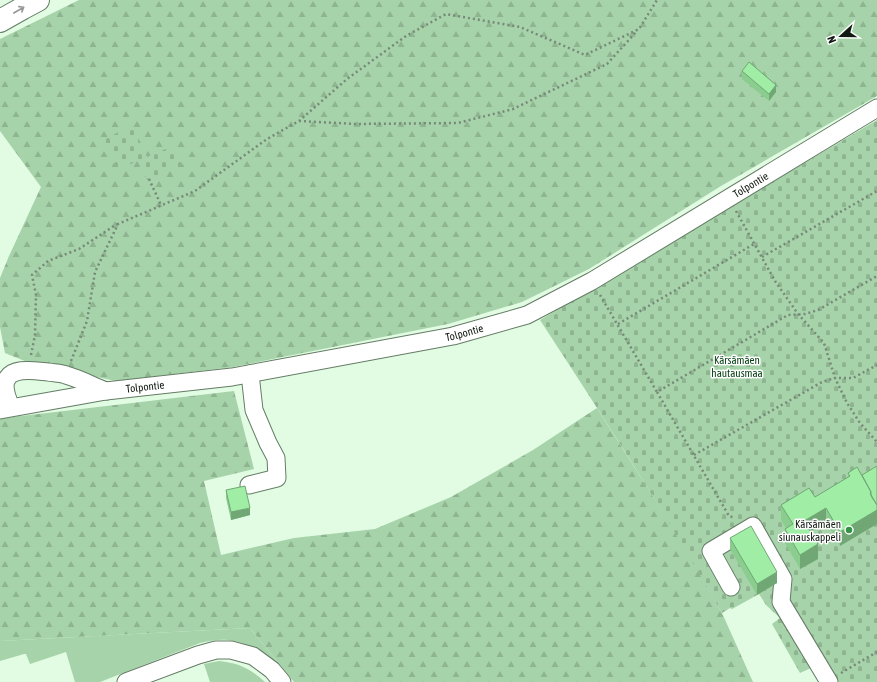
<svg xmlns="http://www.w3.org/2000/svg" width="877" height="682" font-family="'Asap Condensed',sans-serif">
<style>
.grass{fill:#a6d3a9}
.forest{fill:url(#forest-firs)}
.cemetery{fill:url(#cemetery-stones)}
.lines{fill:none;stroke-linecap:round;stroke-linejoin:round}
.minor-casing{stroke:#647c65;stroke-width:19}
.highway-casing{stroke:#647c65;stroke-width:24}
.path{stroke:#778978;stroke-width:2.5;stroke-dasharray:2 3;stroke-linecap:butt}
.minor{stroke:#fff;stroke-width:17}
.highway{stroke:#fff;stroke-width:22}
.wall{fill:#8acd8f}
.shaded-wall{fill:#70a774}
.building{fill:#a0eea6;stroke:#70a774}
.oneway{stroke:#949894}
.poi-dot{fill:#369244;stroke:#fff;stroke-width:1.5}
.labels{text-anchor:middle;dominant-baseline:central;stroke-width:3;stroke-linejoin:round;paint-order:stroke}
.street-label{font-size:11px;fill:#121b12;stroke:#fff}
.park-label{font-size:11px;fill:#033e11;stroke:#fff}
.poi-label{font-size:11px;fill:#121b12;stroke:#fff;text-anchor:end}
</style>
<defs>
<pattern id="forest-firs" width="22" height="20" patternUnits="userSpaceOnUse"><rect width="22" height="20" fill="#a6d3a9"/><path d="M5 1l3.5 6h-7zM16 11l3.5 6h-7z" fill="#8eb590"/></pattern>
<pattern id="cemetery-stones" width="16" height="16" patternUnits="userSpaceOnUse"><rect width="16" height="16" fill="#a6d3a9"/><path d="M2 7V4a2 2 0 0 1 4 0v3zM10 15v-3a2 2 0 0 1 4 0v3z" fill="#8eb590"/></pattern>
</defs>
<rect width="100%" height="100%" fill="#e1fce2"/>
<path class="grass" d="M250,628L293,681C275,662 256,643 228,640C219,639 209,641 200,643L100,682H75L66,652L30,664L26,654H24L0,661V641Z
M219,661C239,663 251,669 265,682H210L204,664Z"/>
<path class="forest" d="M79,0H877V96L721,186L589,269L522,302L448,324L233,367L116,381L32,364L5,353L0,327V278L9,256L41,187L0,131V39Z
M234,391L254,469L204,481L221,555L294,538L375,529L451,497L533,450L597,408L688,552L722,613L753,682H294L250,628L0,641V419L13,417Z"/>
<path class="cemetery" d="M877,120V682H819L811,668L800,673L772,624L780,618L766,605L759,594L732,609L730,608L722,613C665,513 603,416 540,320Z
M133,126L147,157L175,145L183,164L147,180L138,161L117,170L103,139Z"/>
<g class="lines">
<g class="minor-casing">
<g id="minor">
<path d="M11,407C8,400 3,389 6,381C11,366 36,371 48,372C54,373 61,373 66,375C80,379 93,386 106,391"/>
<path id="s1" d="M0,410L106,391L232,377L453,336L527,315L592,281L877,108"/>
<path d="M249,485L277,478L276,458L268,443L254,410L250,374"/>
<path d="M731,587L711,551L753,526L783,579L781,602L829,682"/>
<path d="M126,682L198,655L216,650H231L253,656L272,670L282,682"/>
</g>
</g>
<g class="highway-casing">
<path id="highway" d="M0,21L23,8L38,0"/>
</g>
<path class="path" d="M299,121L356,124L458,123L513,109L607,64L637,31
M149,179L161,205
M736,211L775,281L798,314L824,343L835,378H853L877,365
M762,257L877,191
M600,295L657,392L788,315L805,314L818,310L877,276
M618,324L754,244
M31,355L35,335L36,295L32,275L48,261L79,249L117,224
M71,361L87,321L95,272L118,224L195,191L267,139L299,121L347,79L406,36L446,14L520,27L585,55L639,29L657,0
M657,392L729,516L735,518
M694,455L822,382L835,378L847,403L860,423L877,442
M841,673L877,652"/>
<use href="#minor" class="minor"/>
<use href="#highway" class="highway"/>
</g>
<path class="wall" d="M742,71L776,92L769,101L742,79Z
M857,467L840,546L826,522L810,532L818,559L800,569L785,543V529L786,528L781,520V505L815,497L848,477V473Z
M226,490L250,515L231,520L226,498Z
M730,538L777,583L757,595L730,549Z"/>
<path class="shaded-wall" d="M776,85V92L769,101V94Z
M250,508V515L231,520V512Z
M826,508V522L804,536V521Z
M877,510V524L840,546V532Z
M818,544V559L800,569V555Z
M777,572V583L757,595V584Z"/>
<path class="building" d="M749,62L776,85L769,94L742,71Z
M877,466V505L871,496V492L862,475Z
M857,467L871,492L870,493L877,505V510L840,532L826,508L804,521L818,544L800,555L785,529L793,524L781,505L809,488L815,497L850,476L848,473Z
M245,486L250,508L231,512L226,490Z
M751,526L777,572L757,584L730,538Z"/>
<defs><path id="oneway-shaft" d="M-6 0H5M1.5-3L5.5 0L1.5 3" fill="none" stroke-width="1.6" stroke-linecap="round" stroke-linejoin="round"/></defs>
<use class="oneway" href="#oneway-shaft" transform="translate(19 10) rotate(-30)"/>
<circle class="poi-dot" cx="849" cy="530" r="4"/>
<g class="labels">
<g class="street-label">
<text stroke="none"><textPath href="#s1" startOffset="795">Tolpontie</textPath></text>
<text stroke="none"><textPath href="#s1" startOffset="471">Tolpontie</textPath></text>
<text stroke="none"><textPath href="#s1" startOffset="147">Tolpontie</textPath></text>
</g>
<g class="park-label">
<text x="737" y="360">Kärsämäen<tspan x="737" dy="13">hautausmaa</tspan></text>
</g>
<g class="poi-label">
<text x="841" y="524">Kärsämäen<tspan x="841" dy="13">siunauskappeli</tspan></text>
</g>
</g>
<g transform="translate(841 36) rotate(249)" stroke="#ffffff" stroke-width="3" paint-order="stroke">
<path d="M0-3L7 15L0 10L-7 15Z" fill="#121b12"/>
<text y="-6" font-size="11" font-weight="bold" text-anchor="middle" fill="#121b12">N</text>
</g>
</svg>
